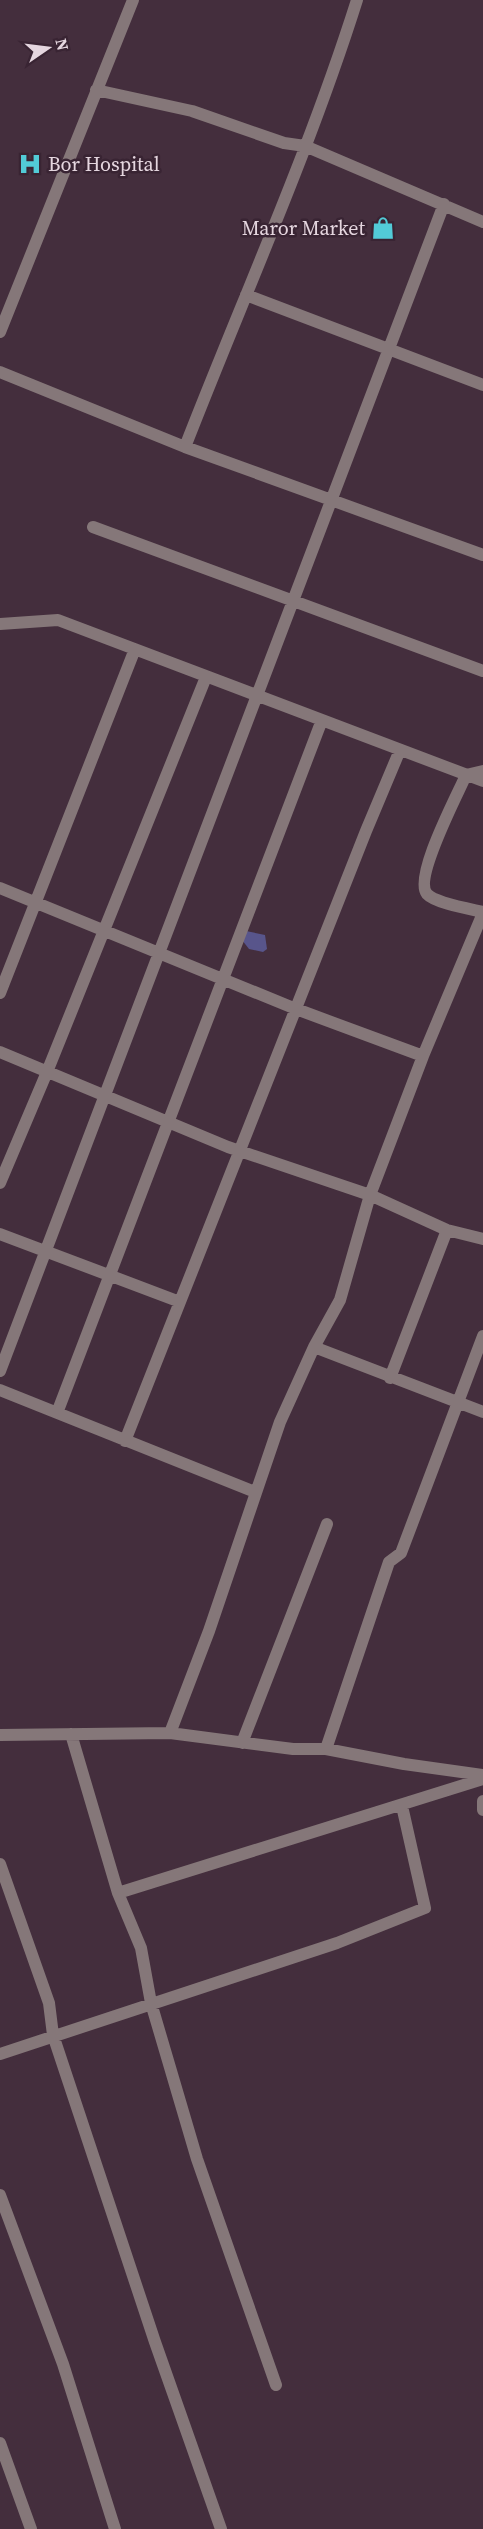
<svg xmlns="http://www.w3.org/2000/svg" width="483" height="2529" font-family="'Source Serif 4',serif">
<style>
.water{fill:#58558b}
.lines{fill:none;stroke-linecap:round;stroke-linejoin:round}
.minor{stroke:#857779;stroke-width:12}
.labels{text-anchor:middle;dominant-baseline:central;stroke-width:5;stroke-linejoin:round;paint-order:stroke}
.poi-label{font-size:20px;fill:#e5d6df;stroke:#392433;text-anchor:start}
</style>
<rect width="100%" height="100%" fill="#442e3d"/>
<path class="water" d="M246,931L265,935L267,949L263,952L249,949L242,940Z"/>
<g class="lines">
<path class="minor" d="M96,90L192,111L284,143L305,146L483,222
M246,295L483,385
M0,332L133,0
M0,372L185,447L483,555
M185,447C243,298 309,152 357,0
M93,527L483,671
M0,624L58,620L483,781
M483,771L466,775C458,794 413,878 427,894C435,903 470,909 483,912
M0,888L296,1009L423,1056
M0,993L135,649
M0,1052L228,1147L370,1195L447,1230L483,1239
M0,1183L47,1072L206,677
M0,1234L180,1302
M314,1347L483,1412
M0,1371L444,204
M390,1378L447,1230
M0,1390L255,1492
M57,1413L322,720
M125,1441L366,831L400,750
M170,1733L209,1631L280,1422L314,1347L340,1300L370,1195L423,1056L483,913
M71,1734L118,1893L141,1948L151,2003L197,2159L276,2385
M0,1735L170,1733L293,1749H326L404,1764L483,1775
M242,1743L327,1524
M326,1749L389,1562L401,1553L483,1336
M483,1801V1810
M0,1864L49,2003L53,2035L155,2342L221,2529
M118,1893L483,1779
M0,2054L337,1943L425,1908L402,1806
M0,2195L63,2364L115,2529
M0,2443L31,2529"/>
</g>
<defs>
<g id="hospital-bare" transform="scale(1.8)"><path d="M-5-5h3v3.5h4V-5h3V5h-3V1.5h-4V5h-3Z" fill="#52cbd7" stroke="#392433" stroke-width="2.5" paint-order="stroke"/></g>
<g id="shop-bare" transform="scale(1.8)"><path d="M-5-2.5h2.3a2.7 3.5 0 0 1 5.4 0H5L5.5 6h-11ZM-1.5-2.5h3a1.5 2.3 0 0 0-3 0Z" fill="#52cbd7" stroke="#392433" stroke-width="2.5" paint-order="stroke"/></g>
</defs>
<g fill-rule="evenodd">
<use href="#hospital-bare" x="30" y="164"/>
<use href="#shop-bare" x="383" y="228"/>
</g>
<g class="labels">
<g class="poi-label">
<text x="48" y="164">Bor Hospital</text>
<text x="365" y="228" text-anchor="end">Maror Market</text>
</g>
</g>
<g transform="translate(48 48) rotate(76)" stroke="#392433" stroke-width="4.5" paint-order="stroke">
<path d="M0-4.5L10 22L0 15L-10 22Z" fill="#e5d6df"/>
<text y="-9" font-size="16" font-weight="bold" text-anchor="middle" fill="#e5d6df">N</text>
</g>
</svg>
